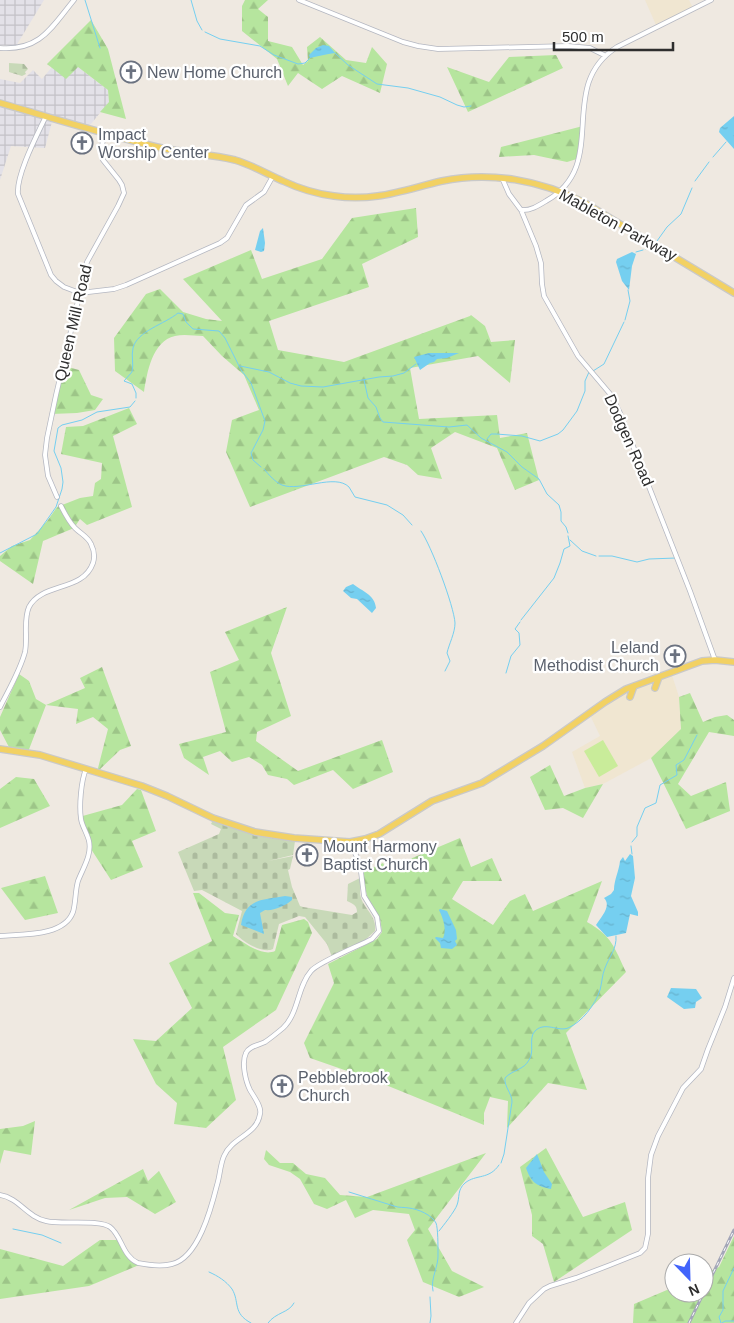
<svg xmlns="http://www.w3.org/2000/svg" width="734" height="1323" font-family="Arial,sans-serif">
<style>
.industrial{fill:url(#industrial-grid)}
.education{fill:#f0e6d1}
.forest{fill:url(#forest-firs)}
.cemetery{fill:url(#cemetery-stones)}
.pitch{fill:#c9ec9a}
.water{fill:url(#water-ripples)}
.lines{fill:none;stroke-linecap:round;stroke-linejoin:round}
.stream{stroke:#75cff0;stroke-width:1}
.minor-casing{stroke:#b4b7c1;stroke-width:5.5}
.major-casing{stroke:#c9c9c9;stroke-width:8}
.minor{stroke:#fff;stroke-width:4}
.major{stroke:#f2d163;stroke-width:5.5}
.rail-casing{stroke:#a3a6b8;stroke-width:3}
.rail{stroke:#fff;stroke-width:1;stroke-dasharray:4;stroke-linecap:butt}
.labels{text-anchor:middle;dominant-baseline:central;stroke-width:4.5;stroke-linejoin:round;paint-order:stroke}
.worship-label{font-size:16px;fill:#5b616d;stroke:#fff;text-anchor:start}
.street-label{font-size:16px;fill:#2e2e2e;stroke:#fff}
</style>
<defs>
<pattern id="industrial-grid" width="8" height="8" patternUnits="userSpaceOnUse" patternTransform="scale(1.25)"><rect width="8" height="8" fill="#e3e1e8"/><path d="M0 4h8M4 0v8" fill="none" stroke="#c3c1c7"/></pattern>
<pattern id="forest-firs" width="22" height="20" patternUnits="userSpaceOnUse" patternTransform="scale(1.25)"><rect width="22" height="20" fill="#b6e59e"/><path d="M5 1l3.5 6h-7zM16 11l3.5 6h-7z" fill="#9dc588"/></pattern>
<pattern id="cemetery-stones" width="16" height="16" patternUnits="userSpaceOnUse" patternTransform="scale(1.25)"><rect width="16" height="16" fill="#c8d9b8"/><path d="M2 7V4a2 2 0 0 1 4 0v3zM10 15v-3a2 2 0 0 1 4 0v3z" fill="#acbb9e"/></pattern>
<pattern id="water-ripples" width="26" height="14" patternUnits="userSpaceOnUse" patternTransform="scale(1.25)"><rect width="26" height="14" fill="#75cff0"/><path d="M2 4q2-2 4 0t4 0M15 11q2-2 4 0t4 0" fill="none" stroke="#66b2ce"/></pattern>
</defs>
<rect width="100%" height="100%" fill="#efe9e1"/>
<path class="industrial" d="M0,0H44L16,46L0,45Z
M52,67L66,78L78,67L108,90L109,102L91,124L80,126L53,118L45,148L11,146L0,180V79L20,83L33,70L42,79Z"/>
<path class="education" d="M645,0H689L693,8L656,25Z
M671,672L679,697L681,729L655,756L603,784L585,788L572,752L600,736L589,713L626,689Z"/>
<path class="forest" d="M245,0H268L258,9L268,17V41L292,47L303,65L308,61L307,47L320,37L346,60L366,63L372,47L387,64L380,93L342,76L322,89L298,73L288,86L277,59L242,31V6Z
M91,20L108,49L126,119L100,112L109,102L108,90L78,67L66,79L47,64Z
M556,55L563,68L468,112L447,67L489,82L509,57Z
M583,126L580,158L567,162L534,155L499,157L501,147Z
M416,208L418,237L362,264L369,287L269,321L278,350L344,362L470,316L471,315L485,326L491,342L515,340L510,383L478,356L410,368L419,419L497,415L500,438L527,433L539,480L515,490L497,448L455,432L431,448L442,479L418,475L407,465L384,457L250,507L226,452L232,420L259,410L244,375L222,356L203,336C195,336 184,334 175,336C152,341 147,373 144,392L115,371L114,338L146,294L160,289L183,312L206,319L222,321L183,279L251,250L262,279L322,259L352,218Z
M64,366L79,370L91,395L103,399L95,410L77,413L51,414Z
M129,408L137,424L113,436L132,507L87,525L80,519L74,528L43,541L33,584L0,561V556L12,546L30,540L48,520L57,507L80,498L93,496L95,483L101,479L102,463L61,454L66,427L83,426Z
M287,607L271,653L291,716L257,732L256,741L298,771L382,740L393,772L353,789L333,770L294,785L287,779L268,775L262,765L249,757L232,762L220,751L203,757L209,775L184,758L179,744L226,732L210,672L239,660L225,632Z
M102,667L131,746L120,750L97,772L108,729L93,717L76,724L78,709L46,705L28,752L11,751L0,730V717L19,674L29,681L36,699L46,705L85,688L80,678Z
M690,693L703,722L715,717L727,715L734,720V736L709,732L678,784L691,796L726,782L730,811L686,829L651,758L681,729L679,697Z
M550,765L564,796L585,788L603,784L583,818L563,808L545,810L530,777Z
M16,777L34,779L50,806L0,828V789Z
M137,789L141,790L156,831L132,841L143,867L111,880L91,849L79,817L122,805Z
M460,838L471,867L492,858L502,881H463L452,899L493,925L510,901L525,894L533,911L602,881L587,922C612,936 614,947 626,972L566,1033L587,1090L548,1083L507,1128L508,1101L490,1097L484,1113V1125L376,1081L310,1058L304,1043L334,983L328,964L377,939L382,932L380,918L368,899L361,873L383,863L386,869Z
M45,876L58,913L25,920L1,888Z
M193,893H199L225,913L239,915L233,936C245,943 262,957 275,951L282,925L304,919L308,922L312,933L276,1010L223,1047L236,1100L206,1128L174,1124L177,1103L156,1084L133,1039L156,1041L192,1008L169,963L212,941Z
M35,1121L31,1155L4,1150L0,1164V1129L23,1126Z
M546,1148L583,1217L625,1202L632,1230L554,1282L543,1244L532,1236V1215L520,1167Z
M266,1150L280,1163H293L306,1174L325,1178L340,1195L367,1197L486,1153L428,1229L452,1271L484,1287L459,1297L423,1282L407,1240L415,1230L409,1214L373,1210L355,1218L346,1200L327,1209L314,1204L300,1179L290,1172L269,1165L264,1159Z
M143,1169L148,1181L159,1171L176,1202L155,1214L127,1197L105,1198L69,1210Z
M734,1236V1323H633L634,1304L674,1287V1293H704V1274L719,1267Z
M100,1240H119L126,1254L139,1265L89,1286L0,1299V1249L63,1266Z"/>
<path class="cemetery" d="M9,63L24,64L28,69L25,72L26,74L22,76L9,72Z
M212,822H214L258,836L295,841L293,855L268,861L293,856L290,869L288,870L292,887L300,906L303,907L352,915L357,912C357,905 353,904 347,901L348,884L360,878C361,885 359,891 361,898C365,910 377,916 375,931L364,941L332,957L327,944L305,917L299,916L279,924L273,949C263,954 243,942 236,934L242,911L202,890L194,891L178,852L219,834L221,829L211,824Z"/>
<path class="pitch" d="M603,740L618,766L599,777L584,751Z"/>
<path class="water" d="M323,45L329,46L335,53C326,54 319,56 310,58L309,55L316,48Z
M734,116V149L719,132L720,128Z
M263,228L265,243L264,251L261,252L255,250L260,231Z
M632,252L636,254L632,266L629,290L622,281L616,262L617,259Z
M429,353H459L447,358L437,359L434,362L430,363L420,370L414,357Z
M353,584C362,591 375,595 376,608L372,613L357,599L351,598L343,591L346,587Z
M630,854L633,856L635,878L631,896L638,912V916L630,914L626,933L607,937L596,925C601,917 612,906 604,898L611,894L614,890C614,880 619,871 620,861L623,857L625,861Z
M285,896L292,897V900C285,906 274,911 265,910L260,913L264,934L241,925C245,898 263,900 285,896Z
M440,909L447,911L456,930L457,939L455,941L457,945L452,949L441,948L440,943L435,938L436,937L443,938C447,929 443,918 439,910Z
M671,988L696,989L702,998L696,1002L695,1008L684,1009L667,997Z
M537,1154L544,1172L552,1184L551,1189C536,1186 531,1182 526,1168Z"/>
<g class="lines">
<path class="stream" d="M85,0L100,48
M191,0L197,21L202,30
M205,32L220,39L260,46L274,55L298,64L305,63L310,58
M335,53L348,65L377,84L408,88L440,97L457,105L464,107L471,106
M713,157L726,142
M695,181L709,162
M657,241L667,227L681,214L692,188
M646,249L650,246
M636,252L643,250
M625,320L630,301L628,290
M240,366L269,372L290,383L301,386L323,387L379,377L393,376L404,373L416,364
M593,371L604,364L624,322
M364,380L368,398L376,407L380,418L383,422L449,427L467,425L481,438L507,452L522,467L539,479L547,494L559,505L561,512V521L566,527L568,533
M136,398V393L132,384L124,381L132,372C134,364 131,356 133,348C137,331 165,324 178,313L183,314L186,322L193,329L219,331L225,338L241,370L251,383L265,421L263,430L251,453L253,460L261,467
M487,439L491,434H496L522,436L540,441L558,434L563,430L577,411L585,391V381L589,372
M264,469C269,475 275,482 282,485C300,492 335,473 349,487C351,490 353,494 355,497L387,505L403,515L412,525
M421,531C431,545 454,606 455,623C455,633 449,644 447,653L450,661L445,671
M570,540L582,551L596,556
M0,553L37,534L56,507L62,489L63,482L61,468L54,451L58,428L62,425L82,420L97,412L130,407L135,401
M599,556H612L637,562L649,559L676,558
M521,620L554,578L560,563L564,549L570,546L568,536
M506,673L511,656L520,645L519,633L515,629L520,622
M632,842L637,836V827L645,808L656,803L660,785L677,775L676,765L684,760L697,735
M631,846L632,854
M501,1163L504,1154L512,1102C512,1093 504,1087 505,1078C512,1070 524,1070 529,1060C535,1052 528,1038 535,1031C545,1021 558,1032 568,1028C582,1022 595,1005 600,990C602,983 602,975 605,968C609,957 617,949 616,936
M349,1192C364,1197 379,1201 394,1206C399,1208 404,1207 409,1208C418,1209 432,1215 436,1223C438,1228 438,1246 438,1253C439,1267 430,1278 433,1291
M13,1229L42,1235L61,1243
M439,1231C443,1226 455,1211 457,1205C460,1197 457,1190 465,1183C476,1174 489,1180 499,1165
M209,1272C218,1276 226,1281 232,1289C240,1302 232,1313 251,1323
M268,1323C276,1312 289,1313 294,1303
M430,1323L431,1316L430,1297
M721,1323L719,1317L723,1310V1291L734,1268
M722,1323L725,1321H734"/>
<g class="minor-casing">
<path id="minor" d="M299,0L403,42L418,46L438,49L568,46L590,48L604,55
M0,48C40,51 51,28 74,0
M46,116C37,135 16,175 18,194L51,275L56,281L64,287L80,293L114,289L126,285L220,243L227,238L246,205L264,192L273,176
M502,178L509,194L521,210L536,246L541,263L542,284L544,296L578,356L611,395L620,413L690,591L715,660
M521,210C530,211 538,206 546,201C612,164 554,87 617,47L711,0
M57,497L48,476L45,455L47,438L56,395L87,262L118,206L124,193L122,185L119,180L103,160L101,153L104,133
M0,707C9,689 20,671 25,652C28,637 23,620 29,607C42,582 83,592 93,563C95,557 94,550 91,544C88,537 81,534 75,528C69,522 65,514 61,506
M0,936C21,934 64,937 73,912C76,902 75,891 78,881C83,868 92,855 89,841C87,833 82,826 81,819C79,806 81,781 86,769
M0,1195C19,1198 27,1217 46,1221C61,1225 99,1219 110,1227C122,1236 122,1256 138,1263C148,1265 161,1267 172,1264C198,1258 211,1209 217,1185C220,1176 220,1165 224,1156C232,1137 257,1135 260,1114C262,1107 254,1097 250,1090C246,1082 241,1063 246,1053C249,1046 259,1045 265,1042C271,1038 277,1033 283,1028C299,1013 297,987 311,971C318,962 359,946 372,939L379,931L377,917L364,896L360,864L350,842
M516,1323L529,1303L544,1289L550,1286L576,1278L610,1265L640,1253L645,1248L648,1234V1178L651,1155L658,1136L683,1088L701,1069L708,1049L725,1007L734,978"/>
</g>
<g class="major-casing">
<path id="major" d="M0,103C52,118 104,134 157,147C182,153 209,154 235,160C252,165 267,174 283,181C300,189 317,194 334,196C375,202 403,190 442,181C490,171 541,180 585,203L734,293
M655,688L659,677
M630,697L634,686
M0,749L40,755L142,786L167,796L213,818L255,832L294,838L350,842L365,839L379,834L432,801L482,783L543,746L605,702L626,689L702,661L715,660L734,662"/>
</g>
<use href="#minor" class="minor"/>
<use href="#major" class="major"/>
<g class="rail-casing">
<path id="rail" d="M689,1323L734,1230"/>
</g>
<use href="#rail" class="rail"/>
</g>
<defs>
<g id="church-ring" transform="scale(1.125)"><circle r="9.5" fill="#fff" stroke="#6b7280" stroke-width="1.5"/><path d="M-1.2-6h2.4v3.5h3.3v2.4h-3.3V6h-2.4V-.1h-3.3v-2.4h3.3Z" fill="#6b7280"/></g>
</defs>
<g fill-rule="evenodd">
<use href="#church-ring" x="131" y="72"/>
<use href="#church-ring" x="82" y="143"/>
<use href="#church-ring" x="675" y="656"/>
<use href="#church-ring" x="307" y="855"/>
<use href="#church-ring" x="282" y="1086"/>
</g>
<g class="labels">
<g class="worship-label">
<text x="147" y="72">New Home Church</text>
<text x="98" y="134">Impact<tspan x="98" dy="18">Worship Center</tspan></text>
<text x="659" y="647" text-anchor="end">Leland<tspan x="659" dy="18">Methodist Church</tspan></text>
<text x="323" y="846">Mount Harmony<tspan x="323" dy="18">Baptist Church</tspan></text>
<text x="298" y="1077">Pebblebrook<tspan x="298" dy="18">Church</tspan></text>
</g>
<g class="street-label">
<text transform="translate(618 225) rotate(29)">Mableton Parkway</text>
<text transform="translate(73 323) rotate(-77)">Queen Mill Road</text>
<text transform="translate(629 440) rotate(66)">Dodgen Road</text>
</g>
</g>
<g transform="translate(689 1278) rotate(157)"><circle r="24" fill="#ffffff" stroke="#ababab"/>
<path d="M0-4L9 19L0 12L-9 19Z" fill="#4264fb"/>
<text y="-8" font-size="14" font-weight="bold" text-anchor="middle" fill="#2e2e2e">N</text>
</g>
<path d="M554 42v8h119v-8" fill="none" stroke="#2e2e2e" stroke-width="2.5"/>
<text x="562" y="42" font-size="15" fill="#2e2e2e" stroke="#ffffff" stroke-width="4" paint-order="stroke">500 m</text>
</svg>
